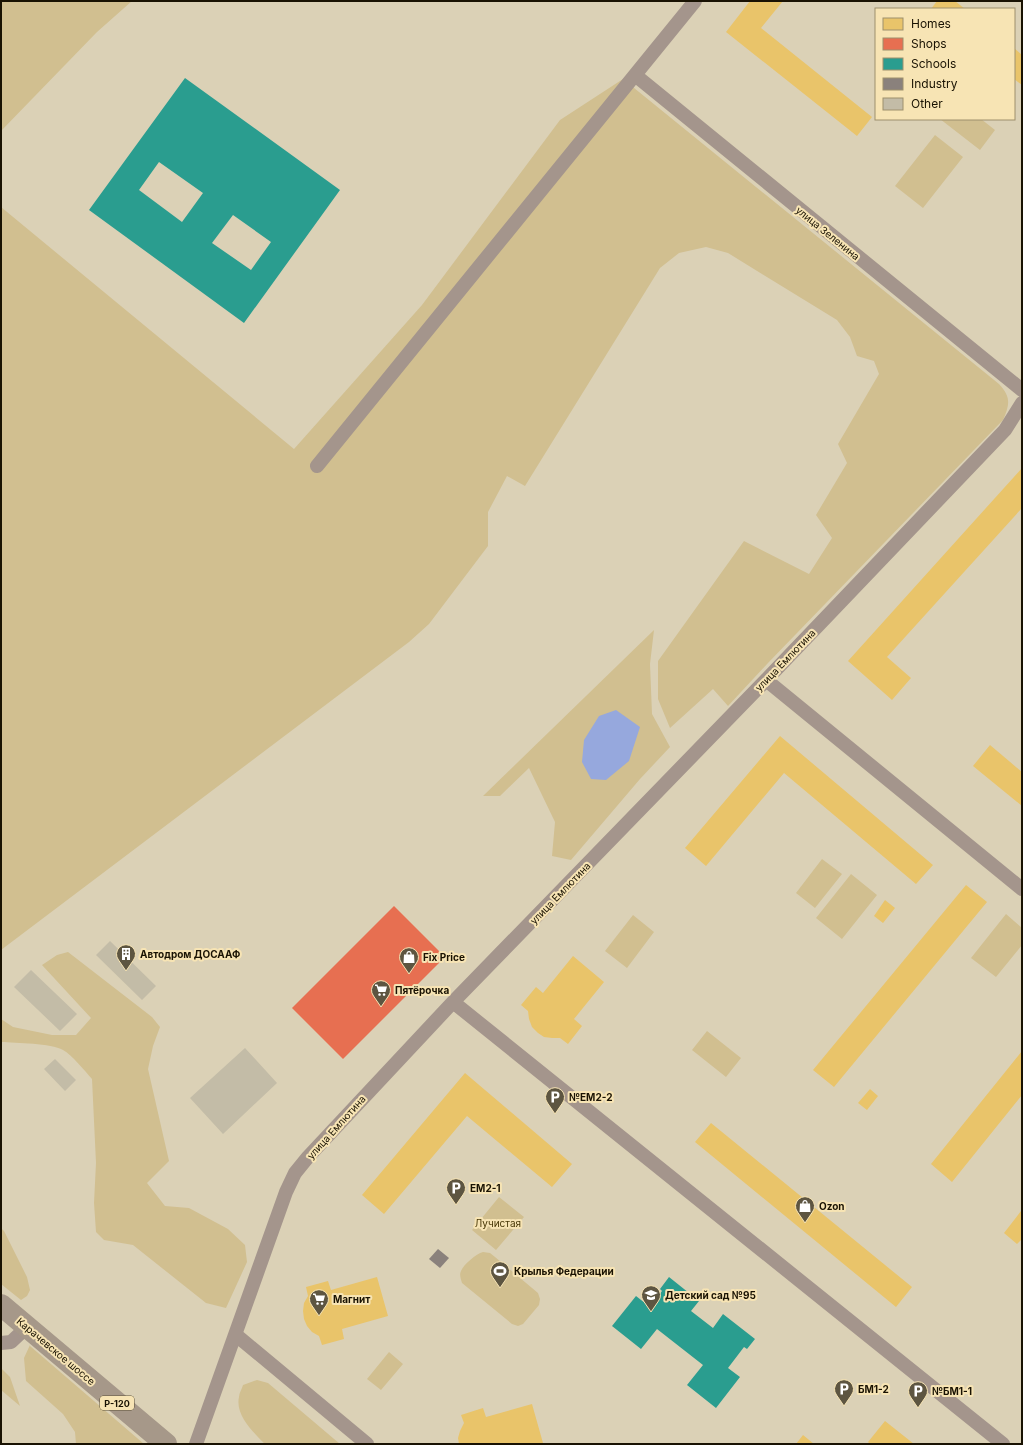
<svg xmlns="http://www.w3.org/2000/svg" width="1023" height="1445" font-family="Inter,sans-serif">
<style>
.green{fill:#d1bf90}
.water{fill:#96a8dd}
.homes{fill:#e9c46a}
.shops{fill:#e76f51}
.schools{fill:#2a9d8f;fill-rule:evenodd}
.industry{fill:#8a817c}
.building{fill:#c3bca7}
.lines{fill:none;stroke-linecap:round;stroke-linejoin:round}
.minor{stroke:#a4958c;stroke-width:14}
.trunk{stroke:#a69889;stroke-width:22}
.labels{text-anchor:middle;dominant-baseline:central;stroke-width:4;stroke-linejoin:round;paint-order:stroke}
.shield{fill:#f7e4b4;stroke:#5c5137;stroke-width:1}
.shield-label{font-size:9px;font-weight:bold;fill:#191202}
.street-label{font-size:10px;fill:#191202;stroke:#f7e4b4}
.poi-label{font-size:10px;font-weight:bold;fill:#191202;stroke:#f7e4b4;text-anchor:start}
.park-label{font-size:10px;fill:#483807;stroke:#f7e4b4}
</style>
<rect width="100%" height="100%" fill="#dbd1b6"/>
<path class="green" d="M1,1H132L97,32L1,131Z
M623,79L999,384C1011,397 1010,404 1003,420L768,663L728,706L713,689L670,728L658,699V661L744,541L809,574L832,538L816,515L847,463L838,444L879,374L874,361L857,356L850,337L837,320L728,253L706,247L679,253L660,268L525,486L507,476L488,512V546L429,624L409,642L1,950V207L294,449L422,305L560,120Z
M940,119H981L995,130L980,150Z
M935,135L963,157L923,208L895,186Z
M654,630L650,664L652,714L670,747L640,779L571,860L552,856L555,822L529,768L500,796H483Z
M822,859L842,874L815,908L796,893Z
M851,874L877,895L842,939L816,918Z
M1006,914L1022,928V945L996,977L971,958Z
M633,915L654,932L627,968L605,951Z
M68,952L152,1017L160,1027L153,1046L148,1069L169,1161L147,1183L165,1206L189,1208L228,1229L245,1245L247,1262L226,1308L206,1303L133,1245L104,1240L96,1232L94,1203L96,1163L92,1079C85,1071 72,1055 63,1050C51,1043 16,1043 1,1042V1019L13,1027L52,1035H76L91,1018L42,965L57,955Z
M707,1031L741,1058L726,1077L692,1050Z
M499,1197L524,1217L496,1250L472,1230Z
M1,1228L4,1231L27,1277L30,1290L27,1296L21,1300L1,1284Z
M483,1252L490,1253L495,1257L538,1293L540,1299L539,1305L523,1324L518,1326L512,1324L462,1283C461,1279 459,1275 461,1271C464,1264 476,1254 483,1252Z
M30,1345V1346L144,1444H76L75,1432L63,1414L26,1381L24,1358Z
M389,1352L403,1364L381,1390L367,1379Z
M1,1368L10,1377L20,1406L1,1390Z
M257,1380L268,1383L340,1444H265C253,1432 235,1415 239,1397C239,1393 242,1389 243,1385Z"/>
<path class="water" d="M616,710L640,727L629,761L606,780L591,779L582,762L584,740L599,716Z"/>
<path class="homes" d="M750,1H783L761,28L872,117L857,136L726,32Z
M937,1H955L965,9H931Z
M1014,48L1022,55V85L1014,79Z
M1022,468V508L887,657L911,678L892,700L848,661Z
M780,736L933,865L916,884L784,773L706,866L685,848Z
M990,745L1022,772V806L973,766Z
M966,885L987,902L834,1087L813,1070Z
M885,900L895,908L883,923L874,916Z
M573,956L604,982L574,1019L582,1026L568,1044L560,1038H552L544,1037L538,1033L532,1027L529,1019L528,1011L521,1005L536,987L543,993Z
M1022,1051V1095L952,1182L931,1164Z
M465,1073L572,1164L552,1187L467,1116L384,1214L362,1195Z
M870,1089L878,1096L867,1110L858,1103Z
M711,1123L912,1287L896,1307L695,1142Z
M1021,1211L1022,1239L1017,1244L1004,1233Z
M377,1277L388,1316L342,1329L344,1339L322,1345L319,1336L312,1332L307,1326L304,1319L303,1311L304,1303L308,1296L306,1287L328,1281L331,1290Z
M532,1404L543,1443L459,1444L458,1438L460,1431L464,1423L461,1415L483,1408L486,1417Z
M885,1421L914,1444H870L868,1442Z
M803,1435L814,1444H796Z"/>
<path class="shops" d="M394,906L445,957L343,1059L292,1008Z"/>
<path class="schools" d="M185,78L340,190L244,323L89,210ZM159,162L203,193L182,222L139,190ZM233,215L271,242L251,270L212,243Z
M669,1277L699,1301L691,1311L713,1328L723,1314L755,1339L747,1349L744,1347L728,1368L740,1377L716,1408L687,1385L703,1365L657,1329L641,1349L612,1326L636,1296L650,1307L662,1291L660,1289Z"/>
<path class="industry" d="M438,1249L449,1258L440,1268L429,1259Z"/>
<path class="building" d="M110,941L156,986L142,1000L96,955Z
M31,970L77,1014L60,1031L14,987Z
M245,1048L277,1083L223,1134L190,1098Z
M55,1059L76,1080L65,1091L44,1069Z"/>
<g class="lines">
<path class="minor" d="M635,75L1022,390
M317,466L695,1
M766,680L1022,889
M453,1002L1003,1444
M236,1335L367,1444
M1,1343L11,1342L27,1327
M196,1444L286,1192L295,1173L308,1157L453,1002L766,680L1005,430L1022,403"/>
<path class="trunk" d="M1,1305L166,1444"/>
</g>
<defs>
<g id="building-pin" transform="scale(1)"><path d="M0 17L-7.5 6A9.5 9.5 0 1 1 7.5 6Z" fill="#5d5541" stroke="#f7e4b4"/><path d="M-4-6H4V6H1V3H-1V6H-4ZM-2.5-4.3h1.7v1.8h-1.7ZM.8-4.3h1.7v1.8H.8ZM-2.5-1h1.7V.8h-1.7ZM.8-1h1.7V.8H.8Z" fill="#fff"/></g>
<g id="shop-pin" transform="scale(1)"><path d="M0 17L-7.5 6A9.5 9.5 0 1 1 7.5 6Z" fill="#5d5541" stroke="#f7e4b4"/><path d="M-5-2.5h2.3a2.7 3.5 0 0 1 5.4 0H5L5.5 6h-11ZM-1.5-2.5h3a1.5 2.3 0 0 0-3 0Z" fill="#fff"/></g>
<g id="supermarket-pin" transform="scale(1)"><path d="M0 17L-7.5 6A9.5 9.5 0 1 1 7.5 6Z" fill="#5d5541" stroke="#f7e4b4"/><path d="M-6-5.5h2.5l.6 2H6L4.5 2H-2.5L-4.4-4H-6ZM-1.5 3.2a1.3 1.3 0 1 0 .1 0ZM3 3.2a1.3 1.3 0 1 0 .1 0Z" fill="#fff"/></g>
<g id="parking-pin" transform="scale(1)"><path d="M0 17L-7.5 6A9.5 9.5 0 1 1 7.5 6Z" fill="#5d5541" stroke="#f7e4b4"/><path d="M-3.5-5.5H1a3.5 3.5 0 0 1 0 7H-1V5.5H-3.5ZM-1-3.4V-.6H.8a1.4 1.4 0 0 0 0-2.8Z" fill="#fff"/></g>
<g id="stadium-pin" transform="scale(1)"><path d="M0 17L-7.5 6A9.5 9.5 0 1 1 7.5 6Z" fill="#5d5541" stroke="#f7e4b4"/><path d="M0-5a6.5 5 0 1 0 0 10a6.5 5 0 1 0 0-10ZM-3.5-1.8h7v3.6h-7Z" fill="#fff"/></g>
<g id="school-pin" transform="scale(1)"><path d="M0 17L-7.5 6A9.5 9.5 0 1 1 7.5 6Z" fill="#5d5541" stroke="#f7e4b4"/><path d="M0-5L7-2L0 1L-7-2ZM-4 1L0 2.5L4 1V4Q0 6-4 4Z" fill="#fff"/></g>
</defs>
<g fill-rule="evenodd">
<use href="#building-pin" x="126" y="954"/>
<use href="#shop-pin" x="409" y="957"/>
<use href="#supermarket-pin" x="381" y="990"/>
<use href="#parking-pin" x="555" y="1097"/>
<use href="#parking-pin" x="456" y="1188"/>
<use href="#shop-pin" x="805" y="1206"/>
<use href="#stadium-pin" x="500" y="1271"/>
<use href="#school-pin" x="651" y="1295"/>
<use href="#supermarket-pin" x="319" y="1299"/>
<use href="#parking-pin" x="844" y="1389"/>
<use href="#parking-pin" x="918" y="1391"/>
</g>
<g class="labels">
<rect class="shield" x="100" y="1396" width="34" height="14" rx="3"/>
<g class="shield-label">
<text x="117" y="1403">Р-120</text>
</g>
<g class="street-label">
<text transform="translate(828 233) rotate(39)">улица Зеленина</text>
<text transform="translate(785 660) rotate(-46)">улица Емлютина</text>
<text transform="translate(560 893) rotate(-46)">улица Емлютина</text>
<text transform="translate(336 1127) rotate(-48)">улица Емлютина</text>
<text transform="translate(56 1351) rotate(40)">Карачевское шоссе</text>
</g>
<g class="poi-label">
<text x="140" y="954">Автодром ДОСААФ</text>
<text x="423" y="957">Fix Price</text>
<text x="395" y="990">Пятёрочка</text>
<text x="569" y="1097">№ЕМ2-2</text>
<text x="470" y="1188">ЕМ2-1</text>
<text x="819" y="1206">Ozon</text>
<text x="514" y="1271">Крылья Федерации</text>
<text x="665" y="1295">Детский сад №95</text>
<text x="333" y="1299">Магнит</text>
<text x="858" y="1389">БМ1-2</text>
<text x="932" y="1391">№БМ1-1</text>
</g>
<g class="park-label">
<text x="498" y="1223">Лучистая</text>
</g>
</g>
<rect width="1023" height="1445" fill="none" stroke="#191202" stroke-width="4"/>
<rect x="875" y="8" width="140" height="112" fill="#f7e4b4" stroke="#9e906d"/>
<rect x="883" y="18" width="20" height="12" fill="#e9c46a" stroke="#9e906d"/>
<text x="911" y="28" font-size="12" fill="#191202">Homes</text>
<rect x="883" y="38" width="20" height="12" fill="#e76f51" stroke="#9e906d"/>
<text x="911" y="48" font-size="12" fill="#191202">Shops</text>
<rect x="883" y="58" width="20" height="12" fill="#2a9d8f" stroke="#9e906d"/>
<text x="911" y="68" font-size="12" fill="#191202">Schools</text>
<rect x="883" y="78" width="20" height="12" fill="#8a817c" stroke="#9e906d"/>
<text x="911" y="88" font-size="12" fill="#191202">Industry</text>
<rect x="883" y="98" width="20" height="12" fill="#c3bca7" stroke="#9e906d"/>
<text x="911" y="108" font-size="12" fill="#191202">Other</text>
</svg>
